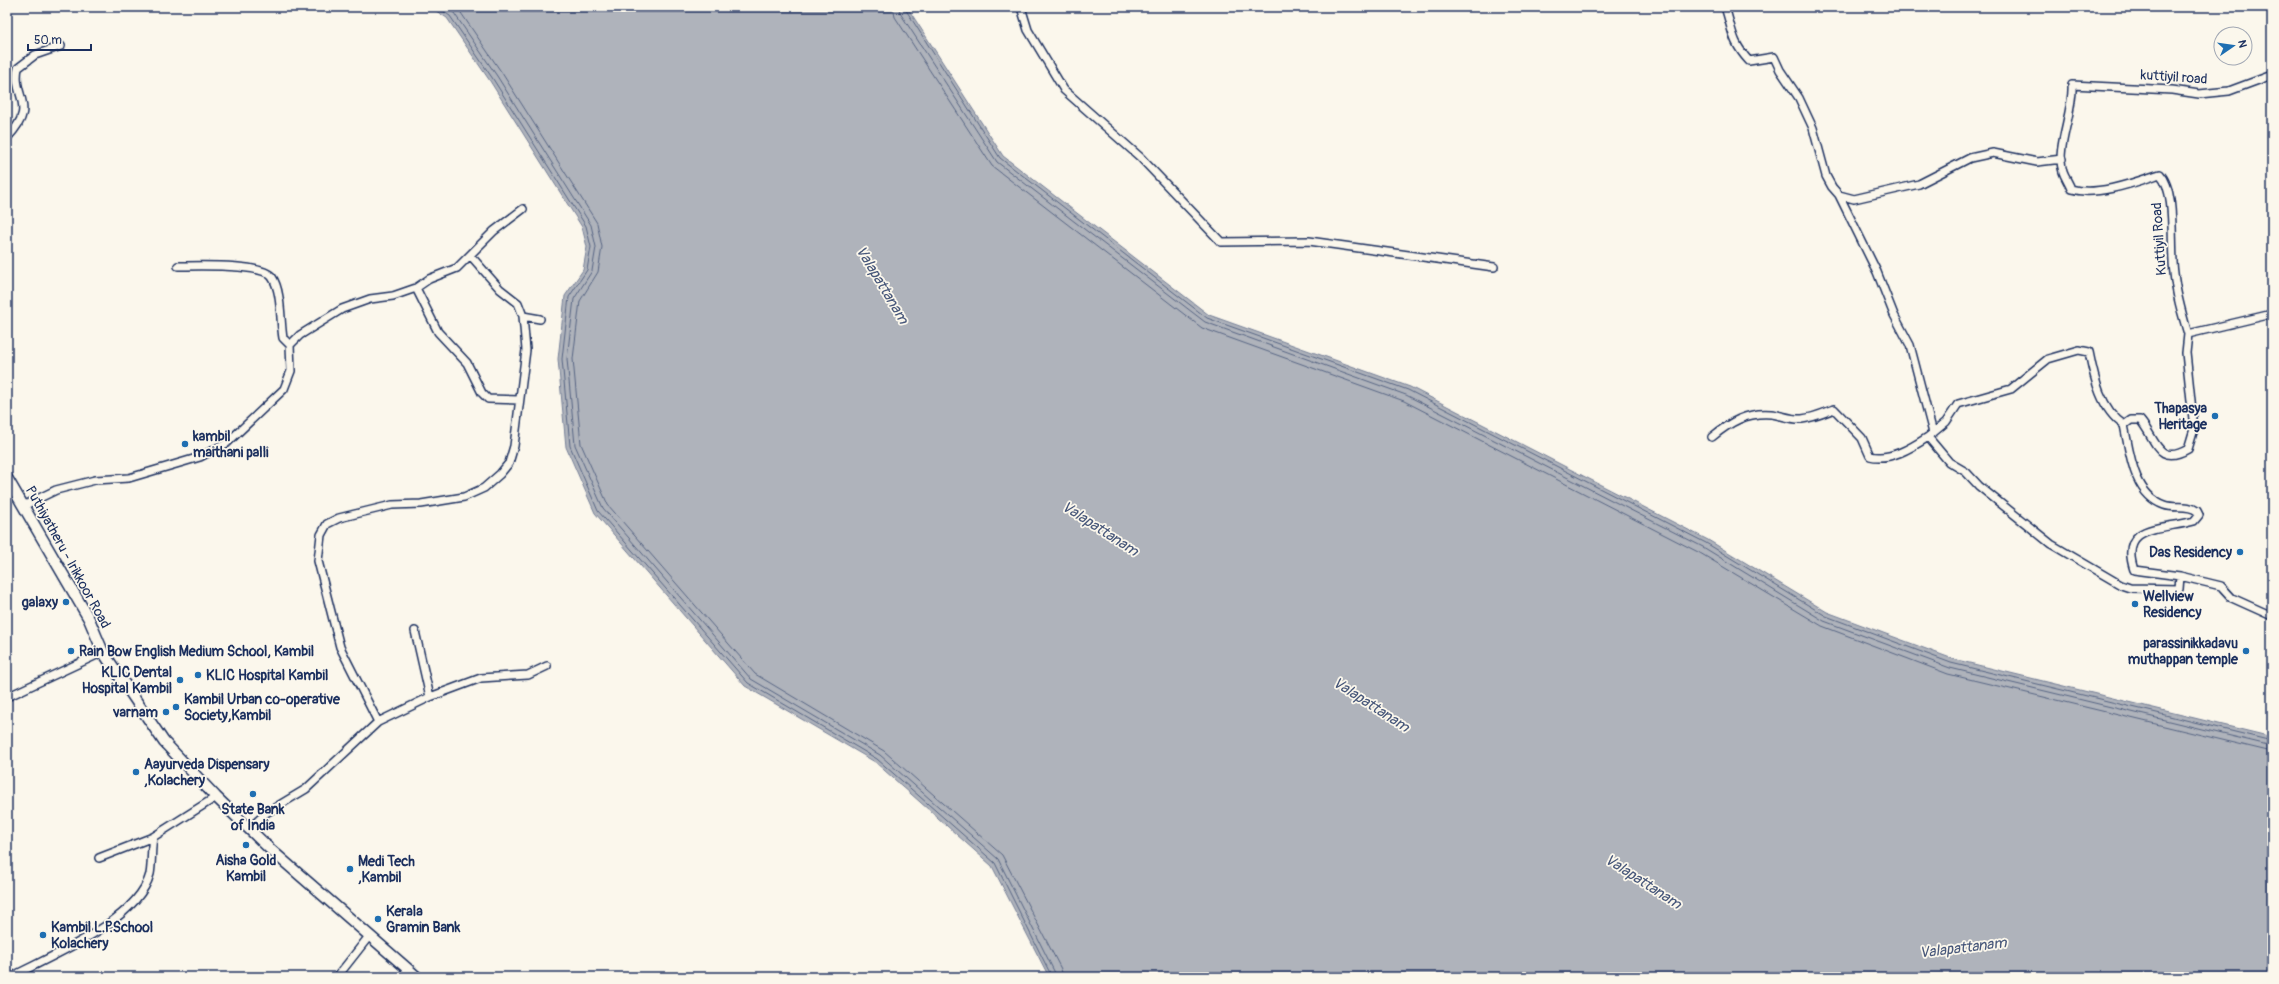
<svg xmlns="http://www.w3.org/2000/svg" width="2279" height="984" font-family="Pangolin,sans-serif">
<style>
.water{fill:#afb3bb;stroke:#747e96}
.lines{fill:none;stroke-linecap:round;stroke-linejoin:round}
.shore{stroke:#566483;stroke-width:1}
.minor-casing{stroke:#1b2f5e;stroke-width:10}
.secondary-casing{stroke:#1b2f5e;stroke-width:13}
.minor{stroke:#fbf7ec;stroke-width:7}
.secondary{stroke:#fbf7ec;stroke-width:10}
.poi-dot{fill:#1f6fb2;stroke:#fbf7ec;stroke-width:1.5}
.labels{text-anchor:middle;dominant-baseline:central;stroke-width:3.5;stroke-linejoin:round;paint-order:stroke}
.street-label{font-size:14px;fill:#1b2f5e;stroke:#fbf7ec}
.poi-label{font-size:14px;font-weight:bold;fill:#1b2f5e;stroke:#fbf7ec;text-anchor:start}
.water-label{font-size:15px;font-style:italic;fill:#47577a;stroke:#fbf7ec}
</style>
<rect width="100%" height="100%" fill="#fbf7ec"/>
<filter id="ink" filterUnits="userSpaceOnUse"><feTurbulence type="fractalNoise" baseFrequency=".025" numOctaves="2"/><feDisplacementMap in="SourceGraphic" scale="8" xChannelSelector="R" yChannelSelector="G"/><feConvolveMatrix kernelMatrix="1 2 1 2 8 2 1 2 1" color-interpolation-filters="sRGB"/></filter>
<g filter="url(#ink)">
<path class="water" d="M430,7H907L1003,156L1209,315L1410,387L1708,540L1827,612L1953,659L2272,737V977H1049L992,866L875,762L745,686L595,513L566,447L558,359L565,296L583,270L587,247L582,227L490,81L447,18Z"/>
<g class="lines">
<path class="shore" d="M437,7L450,16L493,79L586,226L591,247L587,270L569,297L562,359L570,446L598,511L748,683L877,759L995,863L1052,977
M446,7L454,13L497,76L591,225L596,247L592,271L574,299L567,359L575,445L603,508L751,679L880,755L998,859L1057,977
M457,7L502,73L597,223L602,247L598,272L580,301L573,359L581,444L608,505L755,674L884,751L1002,855L1061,969L1063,977
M893,7L895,17L992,166L1202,328L1404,401L1700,553L1822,626L1948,674L2272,752
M899,7L900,13L997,162L1205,322L1406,395L1703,547L1824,621L1950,668L2272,746
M904,7L1000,158L1207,318L1408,390L1706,543L1826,616L1951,663L2272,741"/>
<g class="minor-casing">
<path id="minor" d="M1021,7L1028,30L1064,90L1140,157L1221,242L1309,241L1494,267
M1725,7C1733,31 1731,41 1749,61L1774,57L1780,70L1799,98L1813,128L1826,176L1832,187L1839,195L1854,199L1919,184L1970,158L1993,153L2037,162L2062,159
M7,138C39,105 12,98 18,68L35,55L61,46
M1839,195L1877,272L1894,315L1910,345L1933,433
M470,255L500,289L518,303L523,316L540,319
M178,266C196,266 262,263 272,277C282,291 280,321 283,338L290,345
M416,288L438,332L467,363L482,393L488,399L519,400
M2272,314L2188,334L2186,353L2194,429L2188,449C2157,467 2156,438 2140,420H2131L2124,425C2130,453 2133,494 2164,505C2175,509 2188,504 2197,511L2199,515L2194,521C2165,530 2118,522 2134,570L2180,576L2221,586L2232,598L2272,616
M2188,334C2182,314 2176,294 2174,273C2170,247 2177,192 2160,174C2136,182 2096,197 2071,189C2069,183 2065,178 2063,172C2055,149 2074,111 2072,85L2172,90L2199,94L2229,91L2272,75
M1712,437C1730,422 1747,412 1771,414C1781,415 1791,420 1802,419C1813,418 1824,413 1834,409L1862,438L1870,456C1890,461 1911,448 1928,437L1949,462L1966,472L1979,486L2051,544L2121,585L2130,588L2179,589L2180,576
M1928,437L1946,422L1958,404L2011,389L2048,359L2079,350L2089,352C2094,378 2101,410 2124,425
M23,506L56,490L95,480L129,478L200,457L227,443L284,389L291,371L290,345L300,335L342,309L370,299L393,296L416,288L429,279L457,268L494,231L523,209
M415,631L430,697
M7,697L103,652
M378,722L340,647L318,561L321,535L327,524L339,518L392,505L421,504L464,497L484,488L500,474L509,463L514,446L526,350L523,316
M249,829L266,813L306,789L378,722L430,697L481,678L528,675L547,666
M99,858L153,837
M11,977C51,956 138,921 150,874C152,864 151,848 153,837L216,797
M337,977L370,935"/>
</g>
<g class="secondary-casing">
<path id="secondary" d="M7,478L89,619L103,652L164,742L216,797L271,850L417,977"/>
</g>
<use href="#minor" class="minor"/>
<use href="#secondary" class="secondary"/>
</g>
</g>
<g class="poi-dot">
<circle cx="2215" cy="416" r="4"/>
<circle cx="185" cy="444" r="4"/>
<circle cx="2240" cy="552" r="4"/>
<circle cx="66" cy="602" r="4"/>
<circle cx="2135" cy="604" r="4"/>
<circle cx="71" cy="651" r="4"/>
<circle cx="2246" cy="651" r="4"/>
<circle cx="198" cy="675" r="4"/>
<circle cx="180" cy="680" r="4"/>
<circle cx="176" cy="707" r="4"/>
<circle cx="166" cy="712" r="4"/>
<circle cx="136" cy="772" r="4"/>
<circle cx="253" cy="794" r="4"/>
<circle cx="246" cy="845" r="4"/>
<circle cx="350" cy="869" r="4"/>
<circle cx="378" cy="919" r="4"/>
<circle cx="43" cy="935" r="4"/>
</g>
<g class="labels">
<g class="street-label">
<text transform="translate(2174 77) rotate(4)">kuttiyil road</text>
<text transform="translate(2159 239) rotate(-94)">Kuttiyil Road</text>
<text transform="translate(68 557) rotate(61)">Puthiyatheru - Irikkoor Road</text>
</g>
<g class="poi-label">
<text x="2207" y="408" text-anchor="end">Thapasya<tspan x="2207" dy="16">Heritage</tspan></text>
<text x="193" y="436">kambil<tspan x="193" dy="16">maithani palli</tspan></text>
<text x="2232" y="552" text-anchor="end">Das Residency</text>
<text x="2143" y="596">Wellview<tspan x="2143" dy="16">Residency</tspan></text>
<text x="58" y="602" text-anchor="end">galaxy</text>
<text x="2238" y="643" text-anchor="end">parassinikkadavu<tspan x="2238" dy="16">muthappan temple</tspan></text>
<text x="79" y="651">Rain Bow English Medium School, Kambil</text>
<text x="172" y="672" text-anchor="end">KLIC Dental<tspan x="172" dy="16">Hospital Kambil</tspan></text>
<text x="206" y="675">KLIC Hospital Kambil</text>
<text x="184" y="699">Kambil Urban co-operative<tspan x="184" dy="16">Society,Kambil</tspan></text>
<text x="158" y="712" text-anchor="end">varnam</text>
<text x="144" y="764">Aayurveda Dispensary<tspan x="144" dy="16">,Kolachery</tspan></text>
<text x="253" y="809" text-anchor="middle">State Bank<tspan x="253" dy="16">of India</tspan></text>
<text x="246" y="860" text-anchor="middle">Aisha Gold<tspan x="246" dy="16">Kambil</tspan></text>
<text x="358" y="861">Medi Tech<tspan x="358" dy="16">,Kambil</tspan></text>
<text x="386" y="911">Kerala<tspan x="386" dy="16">Gramin Bank</tspan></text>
<text x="51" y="927">Kambil L.P.School<tspan x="51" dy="16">Kolachery</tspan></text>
</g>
<g class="water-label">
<text transform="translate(882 285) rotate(59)">Valapattanam</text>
<text transform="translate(1100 529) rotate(33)">Valapattanam</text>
<text transform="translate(1371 705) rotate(33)">Valapattanam</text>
<text transform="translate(1643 882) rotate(33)">Valapattanam</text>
<text transform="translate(1963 948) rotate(-7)">Valapattanam</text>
</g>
</g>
<rect width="2279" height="984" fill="none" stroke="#fbf7ec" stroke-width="24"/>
<rect x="12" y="12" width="2255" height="960" fill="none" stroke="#1b2f5e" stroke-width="1.5" filter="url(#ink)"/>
<g transform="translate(2233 46) rotate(77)"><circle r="19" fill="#fbf7ec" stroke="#a1a7b3"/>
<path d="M0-3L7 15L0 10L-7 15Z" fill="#1f6fb2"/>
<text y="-6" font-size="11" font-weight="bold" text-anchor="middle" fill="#1b2f5e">N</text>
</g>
<path d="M28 44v6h63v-6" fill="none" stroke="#1b2f5e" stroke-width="2"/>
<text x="34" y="44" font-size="12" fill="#1b2f5e" stroke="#fbf7ec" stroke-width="3" paint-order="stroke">50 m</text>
</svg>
